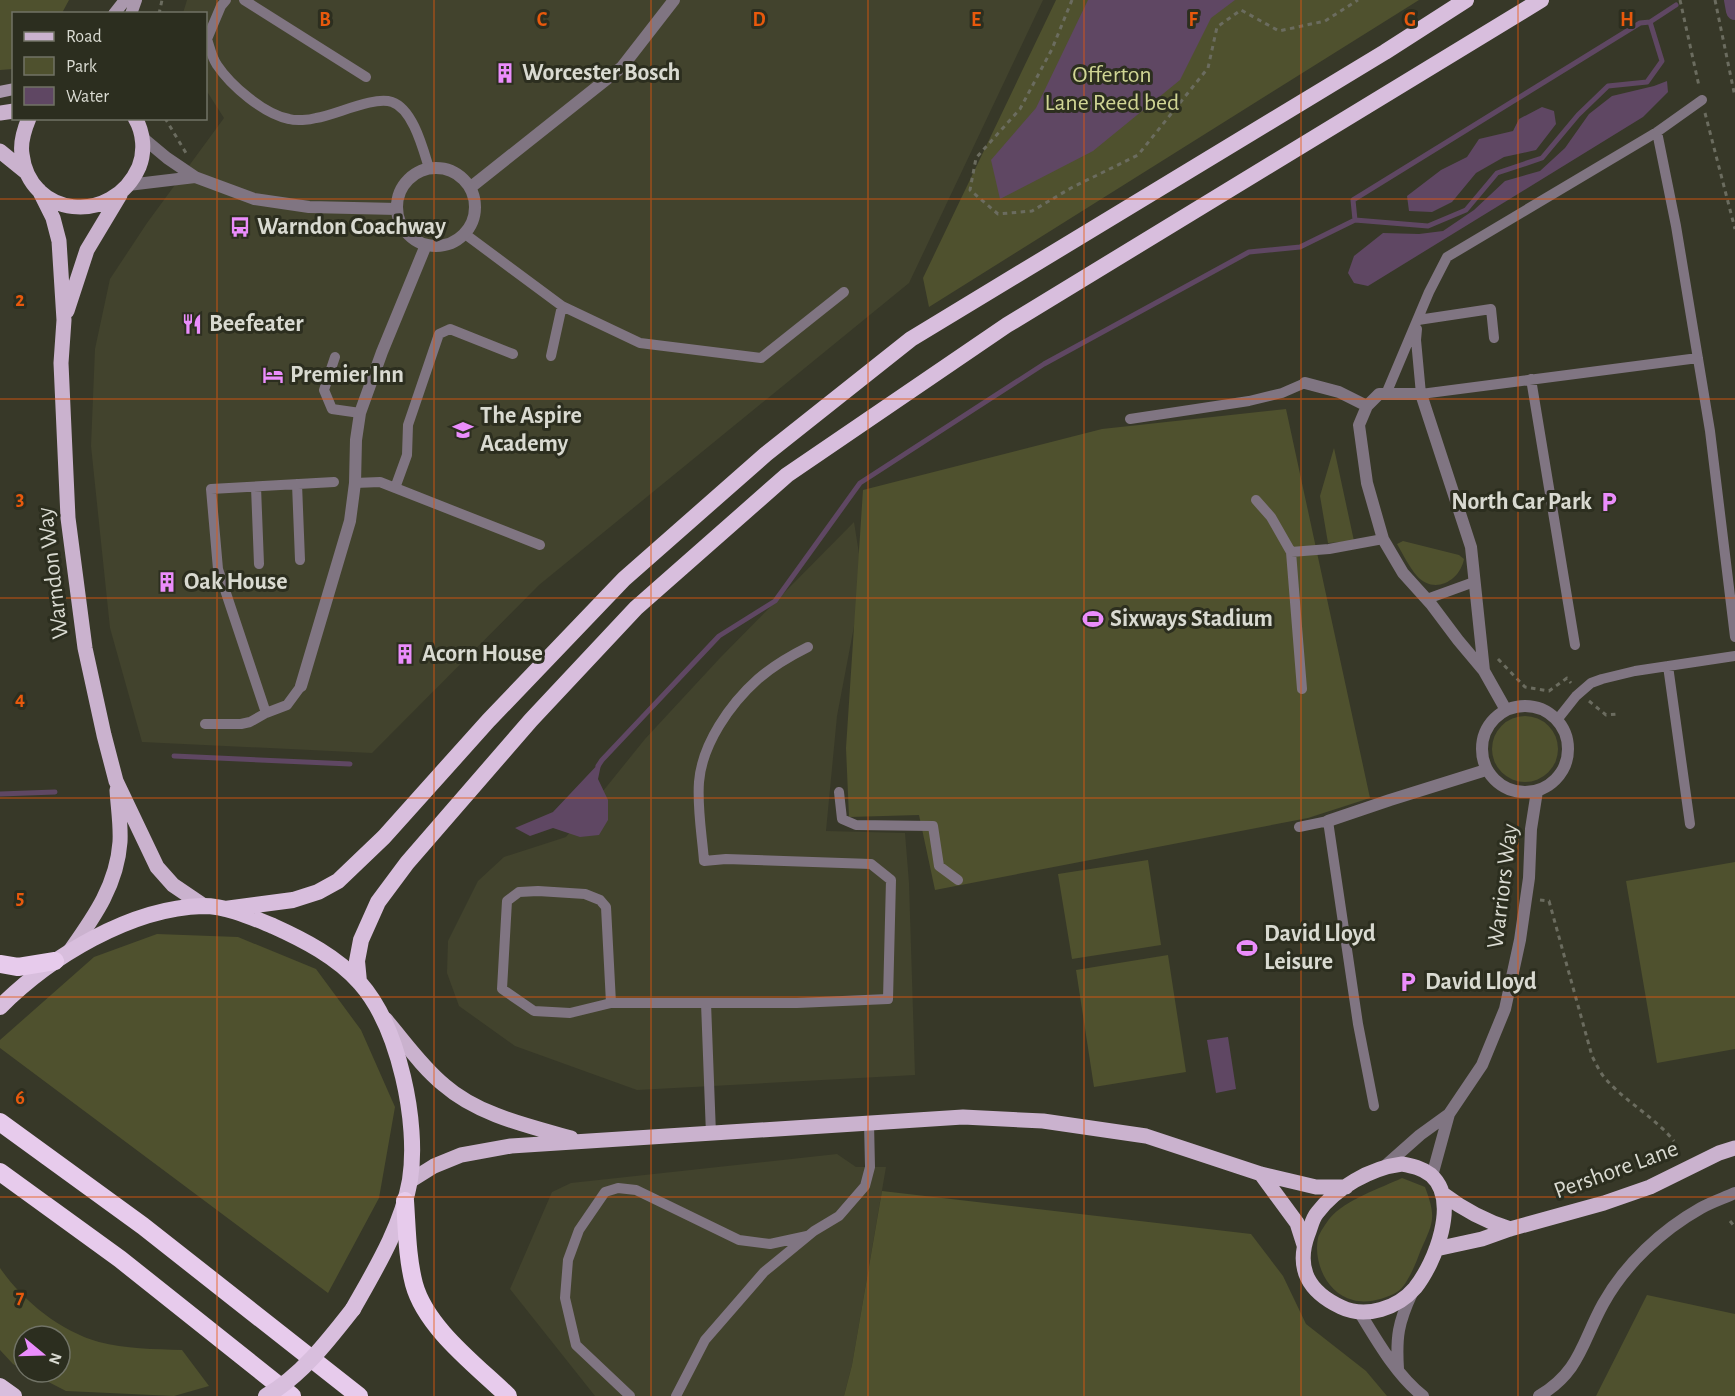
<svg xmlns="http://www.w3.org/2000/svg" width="1735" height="1396" font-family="'Alegreya Sans',sans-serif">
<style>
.built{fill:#42432d}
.green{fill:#4f512e}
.water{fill:#5f4763}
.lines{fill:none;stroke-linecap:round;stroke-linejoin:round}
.stream{stroke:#5f4763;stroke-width:5}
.canal{stroke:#5f4763;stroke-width:18}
.path{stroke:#6b6c5f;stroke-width:3;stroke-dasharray:4.5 4.5;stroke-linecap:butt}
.service{stroke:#807582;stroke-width:10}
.minor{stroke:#807582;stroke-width:12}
.secondary{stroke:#aa98ad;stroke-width:12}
.primary{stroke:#cab2ce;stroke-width:15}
.trunk{stroke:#d8bedd;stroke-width:16}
.motorway{stroke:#e7cbec;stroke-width:18}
.trunk-bridge{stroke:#d8bedd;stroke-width:16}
.grid{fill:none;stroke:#e8590c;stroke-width:1.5;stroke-opacity:0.55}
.labels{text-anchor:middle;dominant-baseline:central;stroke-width:6;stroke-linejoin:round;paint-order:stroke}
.poi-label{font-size:24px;font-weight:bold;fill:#d9dad1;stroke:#2c2e1f;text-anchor:start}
.park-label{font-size:24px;fill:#d0d594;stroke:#2c2e1f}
.street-label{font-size:24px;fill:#d9dad1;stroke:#2c2e1f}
.grid-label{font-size:20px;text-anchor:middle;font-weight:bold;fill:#e8590c;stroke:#2c2e1f;stroke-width:6;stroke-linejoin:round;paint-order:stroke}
</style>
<rect width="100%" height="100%" fill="#373828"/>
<path class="built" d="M187,0H1043L909,283L539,585L372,753L142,742L110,628L91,446L95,349L110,279L147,223L224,118L206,90V14L183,13Z
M854,522L863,579L837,716L826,831L905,833L909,883L915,1075L637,1090L515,1046L459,1006L447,973L448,941L478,881L504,857L566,837L645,739L720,658Z
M837,1154L856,1167H886L852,1365L844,1396H595L510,1289L552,1192L571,1183Z"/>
<path class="green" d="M0,0H69L62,13L14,14L13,69L0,70Z
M1056,0H1419L929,307L923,278Z
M1286,409L1370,798L1308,818L935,890L919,815L849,817L846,748L863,490L1102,429Z
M1334,448L1354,541L1328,543L1320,496Z
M1403,541L1459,555L1464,559C1460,581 1434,595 1417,576C1409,567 1403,554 1397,544Z
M1492 749a33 33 0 1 1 66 0a33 33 0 1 1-66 0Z
M1148,860L1161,945L1072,959L1058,874Z
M1735,862V1049L1657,1063L1626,881Z
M157,934L238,937L316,969L361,1030L395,1107L379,1198L328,1293L0,1048V1040L94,957Z
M1168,955L1186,1072L1094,1087L1076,970Z
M1402,1178L1425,1187C1437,1219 1433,1222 1420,1252C1416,1263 1407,1286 1397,1292C1385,1299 1367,1304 1353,1300C1327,1294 1313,1262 1318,1238C1320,1232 1326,1223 1330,1218C1345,1200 1381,1188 1402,1178Z
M882,1191L1251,1234L1283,1276L1306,1324L1366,1371L1387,1396H844L852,1365Z
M0,1268C23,1301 60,1331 99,1342C125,1349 154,1349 182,1350L209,1386L174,1396L66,1391L29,1372H60V1336H24V1370L13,1364L0,1350Z
M1647,1295L1735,1314V1396H1596Z"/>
<path class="water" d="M1088,0H1235L1211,18L1180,80L1093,151L1000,199L991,160L1036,108Z
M1667,81L1668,92L1643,117L1368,286L1354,283L1348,273L1354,256L1383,233L1419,234L1443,231L1474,210L1505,181L1540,171L1565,148L1589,114L1612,96L1654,86Z
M1542,107L1554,111L1556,124L1536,150L1504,157L1476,173L1452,202L1432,212L1409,211L1407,196L1441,170L1467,157L1479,139L1513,131L1519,119Z
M602,760L598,779L608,800V820L599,835L580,837L553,828L530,836L515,828L553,812Z
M1228,1037L1236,1089L1216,1093L1207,1040Z"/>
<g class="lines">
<path class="stream" d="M1355,220L1353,200L1640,23L1650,22
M174,756L350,764
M598,766L602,760L719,636L775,601L860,483L1044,364L1249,252L1300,247L1355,220L1428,226L1466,210L1497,173L1542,158L1578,115L1608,86L1647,82L1662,61L1650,22L1676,5
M0,794L55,792"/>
<path class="canal" d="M1733,0L1735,11"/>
<path class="path" d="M1072,0L1052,49L1020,109L976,158L970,190L998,214L1032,211L1071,188L1138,155L1208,68L1217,27L1241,10L1279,31L1325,21L1358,0
M1680,0L1699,86
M1715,0L1735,97
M159,14L162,0
M1705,113L1735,229
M165,118L186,153
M1498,659L1525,687L1549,691L1567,678L1571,683
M1589,701L1606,715L1618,714
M1540,900L1549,901L1592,1056C1595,1062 1598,1068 1601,1073C1620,1099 1653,1115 1674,1141
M1730,1221L1735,1227"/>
<path class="service" d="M226,0L221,6L207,39C210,48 212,58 217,65C231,86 264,114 289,119C296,121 309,120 316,118C336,115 373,96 392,102C413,109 423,149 429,168
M244,0L366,77
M1657,132L1676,226L1710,431L1735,637
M465,234L562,306L640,343L761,358L844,292
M1418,320L1491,309L1494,338
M1417,329L1416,340L1421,394L1698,358
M551,356L562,306
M335,357L324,390L332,409L360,413
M1531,379L1575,645
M1386,394L1429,292L1447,257L1657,132L1702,100
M1130,419L1249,401L1282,393L1305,383
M355,483L380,482L540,545
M297,484L300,560
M256,487L259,564
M395,488L407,455L408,425L439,334L450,329L513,354
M1256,500L1271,517L1291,552L1329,549L1383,539
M1291,552L1302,689
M1427,599L1474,582
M1668,666L1690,824
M266,713L218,569L211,489L334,482
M1557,720L1576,696L1591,683L1602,679L1635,671L1735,656
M205,724H241L250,722L266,713L287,705L301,686
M839,792L842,819L856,825L933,826L939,866L958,880
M1299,827L1328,821L1358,1024L1374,1106
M611,1003L606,907L600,900L585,894L538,891L519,892L507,901L502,989L534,1011L570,1013L611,1003H797L888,999L891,880L871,864L726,859L704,861C702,835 697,808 699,782C702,744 730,704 758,679C773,666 790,656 808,647
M706,1003L711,1134
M630,1396L576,1345L565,1298L568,1260L579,1230L605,1192L618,1188L636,1190L739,1240L770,1244L807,1236
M676,1396L705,1340L764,1272L814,1231L839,1216L865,1186L870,1167L869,1123"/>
<path class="minor" d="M143,138L167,158L195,177L254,199L309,207L397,209
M397 207a39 39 0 1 1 78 0a39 39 0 1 1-78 0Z
M128,185L195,177
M471,187L622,67L674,0
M1305,383L1339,392L1367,406
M1484,671L1471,547L1421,394H1379L1367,406L1359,425L1367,483L1383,539L1403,573L1431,604L1458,640L1484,671L1506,710
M301,686L350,521L355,483L356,440L360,413L382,352L426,245
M1482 749a43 43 0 1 1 86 0a43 43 0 1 1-86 0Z
M1328,821L1390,800L1486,770
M1385,1166L1420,1135L1449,1114L1482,1065L1505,1009L1520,940L1529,878L1531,829L1537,791
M1432,1176L1449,1114
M1360,1313C1377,1341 1397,1376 1423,1396
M1398,1369C1396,1337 1398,1323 1412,1293
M1539,1396C1580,1372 1582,1342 1603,1304C1625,1264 1662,1230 1701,1208C1712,1202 1724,1198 1735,1193"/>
<path class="secondary" d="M114,14L125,0
M131,14L136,0
M0,92L14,89"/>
<path class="primary" d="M0,113L14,111
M29,118C24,130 20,142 22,154C29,217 112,227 139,167C145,152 144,133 135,118
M0,151L27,173
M39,190L53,218L59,241L64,320L61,363L68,518L85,648L104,735L116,781L157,867L173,885L204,906
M67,311L87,250L120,195
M70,951C94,917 117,885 120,842C121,825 118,807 117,790
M385,1019C404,1041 421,1066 444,1085C478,1115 529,1126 571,1138
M1402,1164C1413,1166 1422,1168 1431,1175C1460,1201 1435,1263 1415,1288C1398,1308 1366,1319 1341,1307C1309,1292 1295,1269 1308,1234C1311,1227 1312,1219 1317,1213C1336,1188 1370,1168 1402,1164Z
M1261,1174L1297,1223L1304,1245
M410,1181L434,1166L461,1155L511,1146L963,1117L1043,1121L1146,1136L1261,1174L1316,1187H1346
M1443,1194C1464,1210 1485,1221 1510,1229
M1436,1249L1482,1239L1510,1229L1604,1203L1650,1187L1719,1153L1735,1148"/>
<path class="trunk" d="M225,909L293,900L318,892L338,881L384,837L488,721L624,579L766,454L911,339L1385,52L1466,0
M359,982L357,961L361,940L378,902L407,863L531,720L636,608L787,475L1007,325L1541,0
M0,1007C50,957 130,908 203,906C227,906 251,917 273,926C304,940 337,957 360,983C399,1027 419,1123 410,1180C402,1226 375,1270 353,1309
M0,1386L14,1396"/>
<path class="motorway" d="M0,964L18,967L55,961
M0,1122L143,1226L359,1396
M0,1172L120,1259L292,1396
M405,1201C407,1229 407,1257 414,1284C426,1328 476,1365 508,1396"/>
<path class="trunk-bridge" d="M266,1396C301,1376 328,1341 353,1309"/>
</g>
<path class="grid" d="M217,0V1396M434,0V1396M651,0V1396M868,0V1396M1084,0V1396M1301,0V1396M1518,0V1396M0,199H1735M0,399H1735M0,598H1735M0,798H1735M0,997H1735M0,1197H1735"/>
<defs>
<g id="building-bare" transform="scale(1.62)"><path d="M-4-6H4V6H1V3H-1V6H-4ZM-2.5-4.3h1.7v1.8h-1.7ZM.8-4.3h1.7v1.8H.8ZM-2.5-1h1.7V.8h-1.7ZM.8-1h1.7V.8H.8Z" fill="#eb8dfc" stroke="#2c2e1f" stroke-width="2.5" paint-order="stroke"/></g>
<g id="bus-bare" transform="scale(1.62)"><path d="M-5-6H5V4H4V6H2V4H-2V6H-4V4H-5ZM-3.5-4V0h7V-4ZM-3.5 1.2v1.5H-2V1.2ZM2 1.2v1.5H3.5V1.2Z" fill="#eb8dfc" stroke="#2c2e1f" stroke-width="2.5" paint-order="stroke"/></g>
<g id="restaurant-bare" transform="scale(1.62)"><path d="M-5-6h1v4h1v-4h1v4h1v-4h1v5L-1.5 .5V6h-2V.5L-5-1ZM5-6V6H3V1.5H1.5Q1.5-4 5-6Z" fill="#eb8dfc" stroke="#2c2e1f" stroke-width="2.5" paint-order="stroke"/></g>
<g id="hotel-bare" transform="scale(1.62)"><path d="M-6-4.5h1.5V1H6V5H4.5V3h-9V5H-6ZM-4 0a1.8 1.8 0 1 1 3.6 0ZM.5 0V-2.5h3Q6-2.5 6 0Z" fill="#eb8dfc" stroke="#2c2e1f" stroke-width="2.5" paint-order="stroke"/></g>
<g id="school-bare" transform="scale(1.62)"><path d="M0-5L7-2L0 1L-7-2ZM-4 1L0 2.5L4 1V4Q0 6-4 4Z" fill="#eb8dfc" stroke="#2c2e1f" stroke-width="2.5" paint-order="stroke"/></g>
<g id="parking-bare" transform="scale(1.62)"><path d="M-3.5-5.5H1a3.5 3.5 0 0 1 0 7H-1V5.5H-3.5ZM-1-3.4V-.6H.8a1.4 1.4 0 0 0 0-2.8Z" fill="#eb8dfc" stroke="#2c2e1f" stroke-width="2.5" paint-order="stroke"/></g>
<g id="stadium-bare" transform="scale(1.62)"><path d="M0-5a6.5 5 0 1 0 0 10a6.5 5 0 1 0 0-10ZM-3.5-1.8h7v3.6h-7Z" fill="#eb8dfc" stroke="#2c2e1f" stroke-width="2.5" paint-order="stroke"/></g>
</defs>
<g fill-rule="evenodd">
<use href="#building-bare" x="505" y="73"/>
<use href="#bus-bare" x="240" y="227"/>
<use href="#restaurant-bare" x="192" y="324"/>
<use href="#hotel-bare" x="273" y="375"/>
<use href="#school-bare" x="463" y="430"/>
<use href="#parking-bare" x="1609" y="502"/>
<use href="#building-bare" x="167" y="582"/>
<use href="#stadium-bare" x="1093" y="619"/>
<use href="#building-bare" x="405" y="654"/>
<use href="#stadium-bare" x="1247" y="948"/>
<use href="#parking-bare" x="1408" y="982"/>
</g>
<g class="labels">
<g class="poi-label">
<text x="522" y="73">Worcester Bosch</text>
<text x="257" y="227">Warndon Coachway</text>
<text x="209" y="324">Beefeater</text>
<text x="290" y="375">Premier Inn</text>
<text x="480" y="416">The Aspire<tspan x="480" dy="28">Academy</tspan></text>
<text x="1592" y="502" text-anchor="end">North Car Park</text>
<text x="184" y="582">Oak House</text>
<text x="1110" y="619">Sixways Stadium</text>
<text x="422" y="654">Acorn House</text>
<text x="1264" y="934">David Lloyd<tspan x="1264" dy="28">Leisure</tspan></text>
<text x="1425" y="982">David Lloyd</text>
</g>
<g class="park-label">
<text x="1112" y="75">Offerton<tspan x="1112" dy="28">Lane Reed bed</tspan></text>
</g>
<g class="street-label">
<text transform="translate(53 573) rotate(-97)">Warndon Way</text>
<text transform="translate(1503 886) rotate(-83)">Warriors Way</text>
<text transform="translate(1616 1170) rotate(-20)">Pershore Lane</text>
</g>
</g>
<g class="grid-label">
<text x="325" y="26">B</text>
<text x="542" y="26">C</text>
<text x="759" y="26">D</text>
<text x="976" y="26">E</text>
<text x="1193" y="26">F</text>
<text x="1410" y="26">G</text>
<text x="1627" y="26">H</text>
<text x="20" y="306">2</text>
<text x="20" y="505">3</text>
<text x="20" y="705">4</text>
<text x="20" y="904">5</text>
<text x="20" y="1104">6</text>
<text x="20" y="1303">7</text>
</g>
<rect x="12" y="12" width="195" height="108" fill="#2c2e1f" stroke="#717366" stroke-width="1.5"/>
<rect x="24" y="32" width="30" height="9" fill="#cab2ce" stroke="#717366" stroke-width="1.5"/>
<text x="66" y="42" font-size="18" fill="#d9dad1">Road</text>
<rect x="24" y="57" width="30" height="18" fill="#4f512e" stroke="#717366" stroke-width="1.5"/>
<text x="66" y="72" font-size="18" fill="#d9dad1">Park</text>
<rect x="24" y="87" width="30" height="18" fill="#5f4763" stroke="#717366" stroke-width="1.5"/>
<text x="66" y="102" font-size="18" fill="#d9dad1">Water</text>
<g transform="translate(42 1354) rotate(109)"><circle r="28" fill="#2c2e1f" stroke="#717366" stroke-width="1.5"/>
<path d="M0-4.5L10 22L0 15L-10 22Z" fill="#eb8dfc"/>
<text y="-9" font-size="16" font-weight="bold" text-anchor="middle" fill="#d9dad1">N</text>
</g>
</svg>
